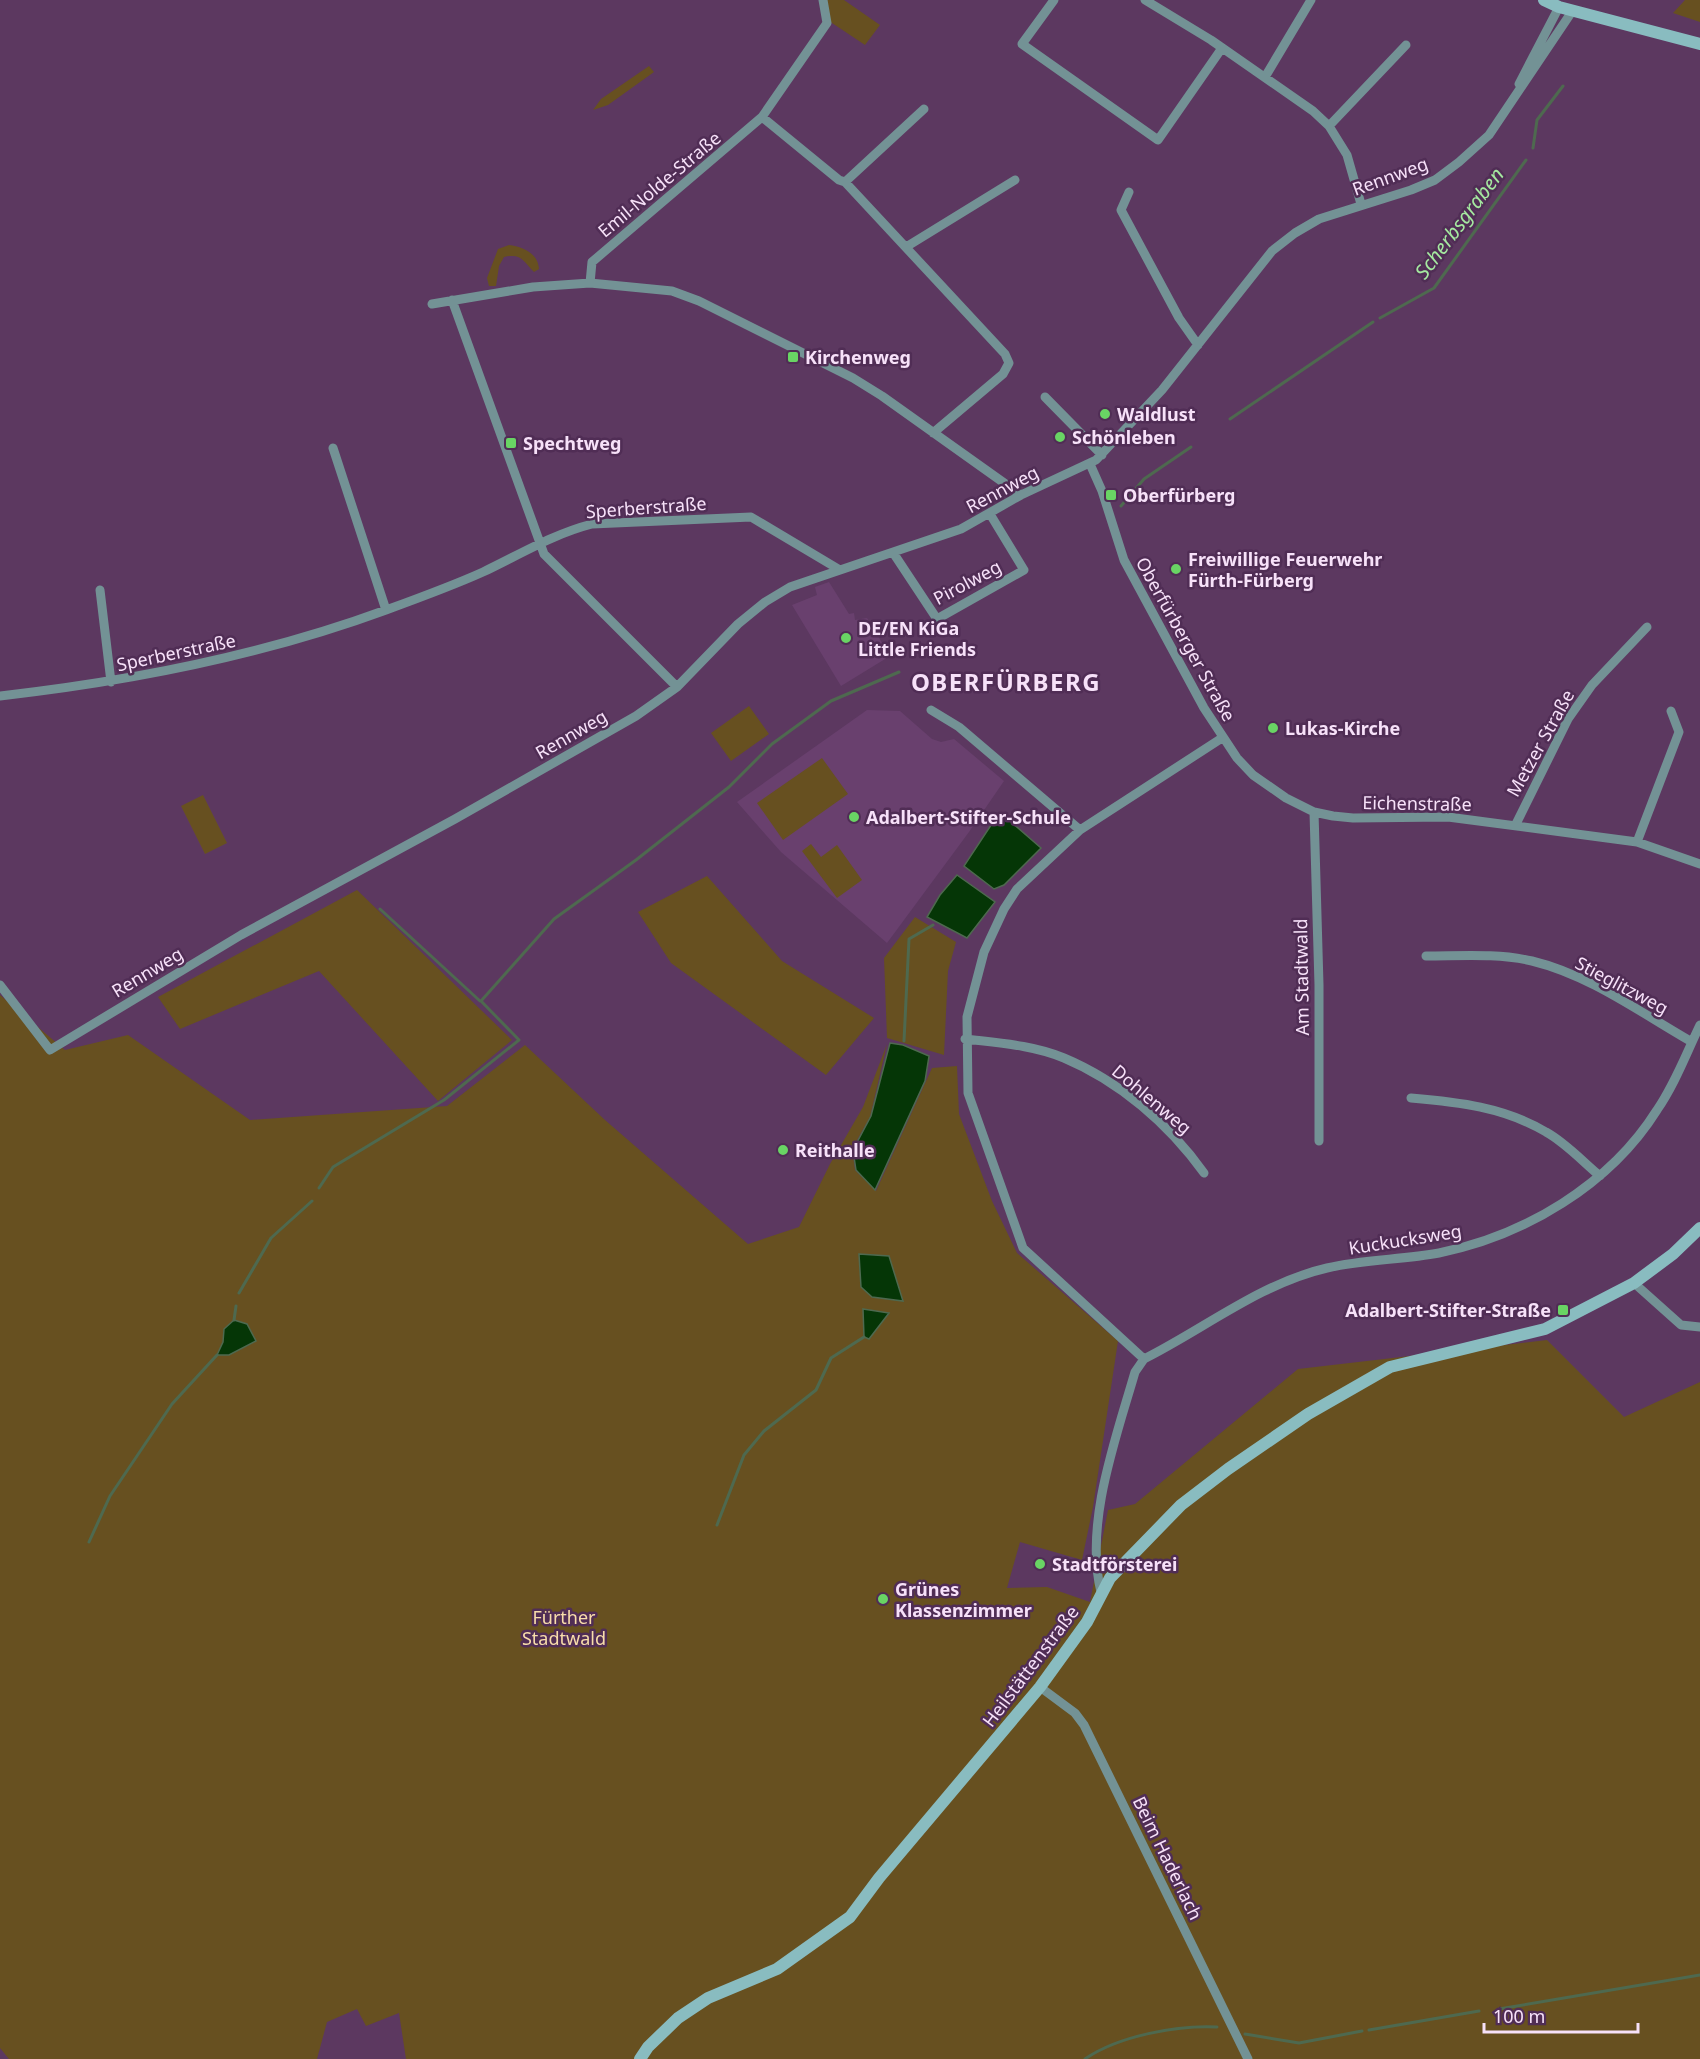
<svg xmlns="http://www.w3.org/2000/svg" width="1700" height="2059" font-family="'Noto Sans',sans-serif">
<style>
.built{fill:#69406e}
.green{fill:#675020}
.water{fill:#053606;stroke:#4e694f;stroke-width:1.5}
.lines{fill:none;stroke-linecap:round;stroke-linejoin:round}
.stream{stroke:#4e694f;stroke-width:3}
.street{stroke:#739295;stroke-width:9}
.secondary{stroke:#89bcc0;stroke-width:12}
.poi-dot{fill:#69d464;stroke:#502d55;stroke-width:2}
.labels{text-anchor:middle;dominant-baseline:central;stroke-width:5;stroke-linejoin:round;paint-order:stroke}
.street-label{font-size:18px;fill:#f7e1f9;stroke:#502d55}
.poi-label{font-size:18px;font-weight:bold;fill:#f7e1f9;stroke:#502d55;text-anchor:start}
.park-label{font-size:18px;fill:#f8ddaa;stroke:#502d55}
.water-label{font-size:20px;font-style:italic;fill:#a5e9a0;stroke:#502d55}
.district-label{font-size:24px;font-weight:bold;letter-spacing:1.5px;fill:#f7e1f9;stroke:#502d55}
</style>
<rect width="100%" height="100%" fill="#5c3860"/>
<path class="built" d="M829,582L849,614L854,613L855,620L867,618L890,656L841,686L792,605L817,595L815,587Z
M867,710L900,711L932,739L941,742L954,739L1004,781L969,832L887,943L781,852L737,802Z"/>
<path class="green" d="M826,0H844L880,25L865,45L829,21Z
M1685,0H1700V22L1673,13Z
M649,66L654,72L608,105L593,110L601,99Z
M509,245C523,247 538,253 539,269L534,272C523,261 522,253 504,257L499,266L496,286H489L487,278L498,249Z
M749,706L769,734L731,761L711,733Z
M822,758L848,794L783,840L757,803Z
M203,795L227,843L205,854L181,806Z
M811,844L821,857L837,845L862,880L837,898L802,851Z
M707,876L782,961L874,1018L826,1075L671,963L638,912Z
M357,890L512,1040L438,1101L319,971L180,1029L158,997Z
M915,917L956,942L948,971L944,1055L887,1038L884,958Z
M0,995L65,1050L128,1035L250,1120L447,1106L525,1045L605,1120L748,1244L799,1227L830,1164L863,1107L887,1044L870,1117L852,1149L855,1170L876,1191L932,1068L957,1066L959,1114L992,1201L1017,1253L1118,1341L1093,1507L1082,1560L1020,1542L1007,1588L1047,1587L1090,1602L1108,1510L1135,1504L1298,1369L1547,1340L1624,1417L1700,1382V2059H406L399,2013L366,2026L357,2009L327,2022L317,2059H9L0,2048Z"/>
<path class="water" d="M1003,815L1041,848L1004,885L994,889L964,866L997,816Z
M957,875L995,902L967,938L927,917L940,895Z
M890,1043L903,1045L929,1056L925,1081L875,1190L856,1170L853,1150L871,1116Z
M859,1254L889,1256L903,1301L872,1297L861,1287Z
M863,1309L889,1313L869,1339L864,1337Z
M234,1320L247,1324L256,1341L229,1355H217L223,1342L224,1329Z"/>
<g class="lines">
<path class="stream" d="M1533,148L1537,120L1563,86
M1380,318L1434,288L1526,160
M1230,419L1373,322
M1121,506L1144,479L1191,447
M380,909L480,1001
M904,1041L909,939L933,925
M319,1188L333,1167L444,1100L519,1040L481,1001L554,919L636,860L729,787L772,744L831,701L899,672
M239,1293L271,1238L312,1201
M234,1320L236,1306
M717,1525L744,1455L764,1431L816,1390L831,1358L864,1337
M89,1542L110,1496L172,1404L217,1355
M1499,2009L1700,1975
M1369,2030L1479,2011
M1245,2034L1299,2043L1362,2031
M1085,2059C1118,2036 1177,2025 1217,2027"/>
<path class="street" d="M1054,0L1022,44L1158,140L1222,48
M1145,0L1211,40L1313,111L1329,126L1347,155L1361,204
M1265,77L1311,0
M1519,84L1559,7
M762,117L839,180L845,182L1005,354L1009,363L1003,374L933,433
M1329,126L1406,45
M845,182L924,109
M1129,192L1121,210L1179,318L1198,345
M906,247L1015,180
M590,283L592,262L762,117L827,23L823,0
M452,300L544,554L677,687
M432,304L533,287L590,283L672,291L699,301L853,378L882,396L1021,495
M1045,397L1102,455
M333,448L386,610
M1090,464L1102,491L1124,560L1204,708L1237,758L1253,775L1286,798L1314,812L1333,816L1353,818L1448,817L1637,842L1700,864
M894,554L937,619L1024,570L990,514
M100,590L111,682
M0,696C132,681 261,656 386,610C419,598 452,586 483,572C519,555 553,534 592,524L751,517L840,570
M931,710L959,727L1080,830
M1314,812L1319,985V1141
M1516,824L1568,719L1592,685L1647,627
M1637,842L1679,732L1671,711
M1426,956C1460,956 1498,953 1532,961C1590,975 1641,1013 1692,1042
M0,985L50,1050L241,935L455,819L636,716L677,687L738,624L765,602L790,587L961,529L1021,495L1096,460L1162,390L1272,251L1295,233L1319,219L1411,190L1435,180L1459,162L1489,135L1573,10
M965,1039C998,1043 1033,1045 1064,1058C1119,1081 1169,1124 1204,1173
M1411,1098C1458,1102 1504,1107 1546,1132C1566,1143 1583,1162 1600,1176
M1634,1283L1681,1325L1700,1327
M1144,1359L1023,1248L968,1093L967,1017L984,952L1004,909L1017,889L1080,830L1222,738
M1101,1592C1084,1524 1116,1438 1135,1372L1144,1359C1204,1329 1261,1283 1327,1268C1363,1259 1402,1260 1439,1253C1524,1236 1610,1185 1657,1110C1675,1084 1686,1054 1700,1025
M1040,1687L1075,1713L1084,1725L1248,2059"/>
<path class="secondary" d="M1544,0L1559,7L1700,44
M640,2059L648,2047L678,2018L708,1998L777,1969L850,1917L879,1878L1040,1687L1087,1622L1110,1578L1181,1505L1228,1469L1308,1414L1390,1367L1545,1329L1634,1283L1673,1254L1700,1228"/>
</g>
<g class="poi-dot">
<rect x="787" y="351" width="12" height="12" rx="3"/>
<circle cx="1105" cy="414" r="6"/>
<circle cx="1060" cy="437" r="6"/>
<rect x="505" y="437" width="12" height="12" rx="3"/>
<rect x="1105" y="489" width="12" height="12" rx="3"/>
<circle cx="1176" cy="569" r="6"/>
<circle cx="846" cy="638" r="6"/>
<circle cx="1273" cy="728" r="6"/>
<circle cx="854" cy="817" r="6"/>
<circle cx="783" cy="1150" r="6"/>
<rect x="1557" y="1304" width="12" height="12" rx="3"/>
<circle cx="1040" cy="1564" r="6"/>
<circle cx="883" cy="1599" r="6"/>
</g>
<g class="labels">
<g class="street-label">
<text transform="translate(1390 176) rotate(-20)">Rennweg</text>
<text transform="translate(659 184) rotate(-40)">Emil-Nolde-Straße</text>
<text transform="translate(1002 489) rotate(-28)">Rennweg</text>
<text transform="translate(646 507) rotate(-4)">Sperberstraße</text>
<text transform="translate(967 582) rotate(-28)">Pirolweg</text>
<text transform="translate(1186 639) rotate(61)">Oberfürberger Straße</text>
<text transform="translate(176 652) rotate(-12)">Sperberstraße</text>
<text transform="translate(571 734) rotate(-30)">Rennweg</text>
<text transform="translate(1540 743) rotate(-61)">Metzer Straße</text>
<text transform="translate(1417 803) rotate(1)">Eichenstraße</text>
<text transform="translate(147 972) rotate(-31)">Rennweg</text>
<text transform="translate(1301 977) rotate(-91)">Am Stadtwald</text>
<text transform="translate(1622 985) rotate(28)">Stieglitzweg</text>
<text transform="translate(1152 1099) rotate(40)">Dohlenweg</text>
<text transform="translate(1405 1239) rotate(-9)">Kuckucksweg</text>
<text transform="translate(1030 1666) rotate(-53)">Heilstättenstraße</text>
<text transform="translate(1168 1858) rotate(64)">Beim Haderlach</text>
</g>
<g class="poi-label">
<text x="805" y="357">Kirchenweg</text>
<text x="1117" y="414">Waldlust</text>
<text x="1072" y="437">Schönleben</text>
<text x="523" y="443">Spechtweg</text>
<text x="1123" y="495">Oberfürberg</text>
<text x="1188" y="559">Freiwillige Feuerwehr<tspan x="1188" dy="21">Fürth-Fürberg</tspan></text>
<text x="858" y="628">DE/EN KiGa<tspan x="858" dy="21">Little Friends</tspan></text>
<text x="1285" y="728">Lukas-Kirche</text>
<text x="866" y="817">Adalbert-Stifter-Schule</text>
<text x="795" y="1150">Reithalle</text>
<text x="1551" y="1310" text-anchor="end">Adalbert-Stifter-Straße</text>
<text x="1052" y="1564">Stadtförsterei</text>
<text x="895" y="1589">Grünes<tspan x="895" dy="21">Klassenzimmer</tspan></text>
</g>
<g class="park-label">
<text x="564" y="1617">Fürther<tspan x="564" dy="21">Stadtwald</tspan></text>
</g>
<g class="water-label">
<text transform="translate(1459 223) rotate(-53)">Scherbsgraben</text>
</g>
<g class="district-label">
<text x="1006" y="681">OBERFÜRBERG</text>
</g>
</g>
<path d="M1484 2023v9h154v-9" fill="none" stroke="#f7e1f9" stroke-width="3"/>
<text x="1493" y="2023" font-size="18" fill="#f7e1f9" stroke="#502d55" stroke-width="4.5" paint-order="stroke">100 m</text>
</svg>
